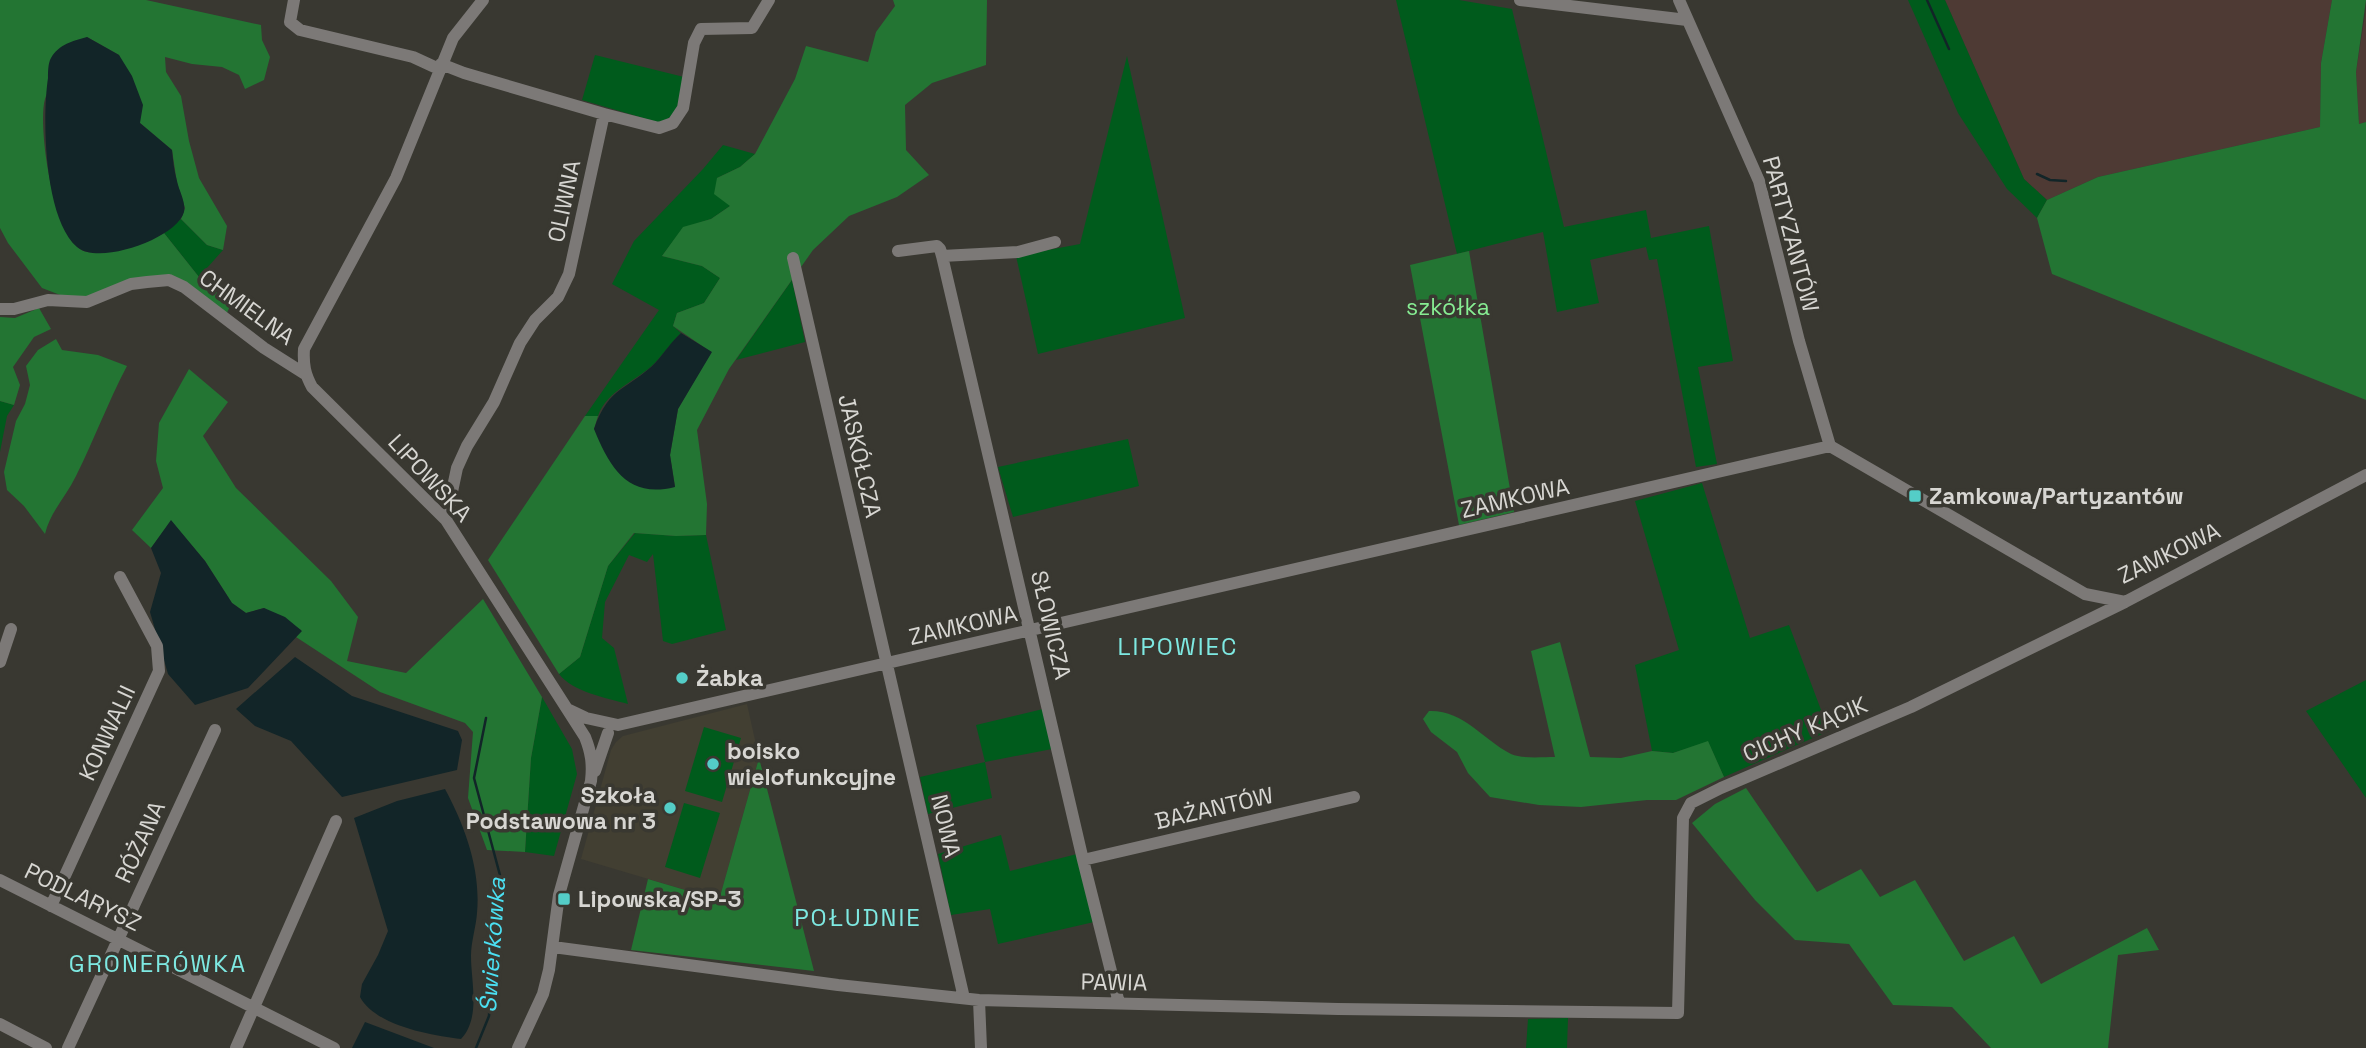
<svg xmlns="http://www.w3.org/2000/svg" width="2366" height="1048" font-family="'Space Grotesk',sans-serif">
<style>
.industrial{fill:#4e3a34}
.built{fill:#423f32}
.green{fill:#005b1c}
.forest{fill:#237533}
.water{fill:#122528}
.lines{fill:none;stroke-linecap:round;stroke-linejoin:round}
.stream{stroke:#122528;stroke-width:2.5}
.minor{stroke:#7c7977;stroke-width:12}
.poi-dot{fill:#54cdc7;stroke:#393831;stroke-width:2.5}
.labels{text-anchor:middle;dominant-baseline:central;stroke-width:7;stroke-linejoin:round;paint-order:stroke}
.street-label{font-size:23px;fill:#d7d6d2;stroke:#393831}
.park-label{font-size:23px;fill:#87ed93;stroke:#393831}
.poi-label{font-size:23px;font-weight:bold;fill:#d7d6d2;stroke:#393831;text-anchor:start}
.neighbourhood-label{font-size:24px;letter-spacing:2px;fill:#7ee9e2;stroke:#393831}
.water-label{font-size:24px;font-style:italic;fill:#4be0f2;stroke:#393831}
</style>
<rect width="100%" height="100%" fill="#393831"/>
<path class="industrial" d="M1945,0H2332L2321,63L2320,127L2098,177L2047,200L2024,179Z
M2366,9V122L2359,124L2356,72Z"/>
<path class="built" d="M747,704L759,758L719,900L581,859L611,750L616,742L623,736Z"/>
<path class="green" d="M1396,0H1459L1512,9L1564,227L1646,210L1651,238L1709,226L1733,361L1698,367L1717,464L1696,467L1657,259L1649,260L1646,247L1590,260L1599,303L1557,312L1543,232L1457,254Z
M1908,0H1945L2024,179L2047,200L2037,218L2007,189L1958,113Z
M595,55L684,77C681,96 680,115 660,123L582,100Z
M1127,56L1185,318L1038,354L1016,256L1080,244Z
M723,145L755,154L740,167L717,178L730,206L711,219L683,228L662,256L702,266L720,278L704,303L677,313L673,326L681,333C671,343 664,353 655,363C637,381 607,390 598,416H585L659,310L612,284L634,241L703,169Z
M181,219L207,245L223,250L199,277L164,233Z
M792,280L805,342L736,360Z
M0,401L14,405L7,416L0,452Z
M1128,439L1139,486L1013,517L998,467Z
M1702,483L1750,638L1789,625L1829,731L1724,777L1708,742L1673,753L1652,751L1635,665L1679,650L1635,501Z
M635,533L676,536L706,535L726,630L672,644L663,641L653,554L647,562L629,555L605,602L602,638L614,648L628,704C606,698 573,692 559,674L580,657L608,566Z
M2366,680V798L2306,711Z
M542,697L572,749L577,774L554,856L525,852L531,758Z
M1043,709L1052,749L985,762L992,798L928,814L920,777L985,762L976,725Z
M704,727L741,738L722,802L685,791Z
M684,803L720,813L700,878L665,867Z
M1001,835L1010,871L1077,854L1094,922L998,944L990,909L951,915L938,854Z
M1568,1018L1567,1048H1526L1528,1019Z"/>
<path class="forest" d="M0,0H146L261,25L262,40L270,57L264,80L245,89L239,75L222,67L192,64L165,57L166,72L181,96L189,141L199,178L227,226L223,250L207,245L181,219L185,208L177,183L172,150L140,123L119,55L87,37C78,50 48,87 45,99C37,126 54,246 87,252C92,253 98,251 103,250C130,247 139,245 164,233L199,277L231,304L226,315L176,277L89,297L68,298L42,288L8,243L0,228Z
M893,0H987L986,65L932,83L905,105L906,150L929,175L897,197L849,216L813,250L729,369L697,430L707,504L706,535L676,536L634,533L608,566L580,657L559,674L488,560L585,416H598L594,429L675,487L670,455L678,409L711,352L673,326L677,313L704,303L720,278L702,266L662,256L683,227L711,219L730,206L714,194L717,178L740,167L755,154L795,79L806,46L868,62L876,32L895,6Z
M2332,0H2366L2356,72L2359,124L2366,122V400L2052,274L2037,218L2047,200L2098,177L2320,127L2321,63Z
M1469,251L1514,512L1459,525L1410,265Z
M39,308L51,329L34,337L13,367L20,385L14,405L0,401V317L15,318Z
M56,339L62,350L98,355L127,366C108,402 94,440 76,476C66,497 50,512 45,534L24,506L7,490L4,472L16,421L25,404L30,385L26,366L38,350Z
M189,369L228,402L203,436L236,488L331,581L358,617L347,661L406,673L483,599L542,697L531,758L525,852L487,850L468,798L473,732L465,723L380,692L296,637L301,630L264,608L246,613L232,603L205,561L171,521L151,548L132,530L163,488L156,461L159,423Z
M1560,642L1590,757L1621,758L1652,751L1673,753L1708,741L1724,777L1676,800H1647L1581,807L1539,805L1490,797L1468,773L1457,752L1431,732L1423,719L1429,711C1464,710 1482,739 1511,754C1522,759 1542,757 1555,757L1531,651Z
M759,758L814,971L631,950L648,879L719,900Z
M1746,788L1817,892L1861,869L1880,897L1915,880L1964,961L2014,936L2041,984L2147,928L2159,950L2118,955L2108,1048H1991L1952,1007L1893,1005L1849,944L1795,940L1755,900L1692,823L1715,804Z"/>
<path class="water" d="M87,37L119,55L132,76L143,105L140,123L172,150C173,160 174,171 177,181C179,191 186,202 184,212C177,238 99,266 77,247C44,218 42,119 48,78C48,72 48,63 51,58C59,44 73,41 87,37Z
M681,333L712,352L678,409L670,455L675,487C628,499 610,468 594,429C609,385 629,390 656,362C665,352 671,342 681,333Z
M171,520L205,561L232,603L246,613L264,608L285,617L302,631L248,688L195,705L168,674L150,612L161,573L151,548Z
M295,657L352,696L458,731L462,740L457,770L342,797L291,741L255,726L236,709Z
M445,789C465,826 481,870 477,913C476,927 471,942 471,956C471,982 481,1018 461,1039C430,1035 376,1026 360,997L362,984L378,955L388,931L354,818L397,801Z
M365,1022L434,1048H352Z"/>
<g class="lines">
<path class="stream" d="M1927,0L1949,49
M2037,174L2050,180L2066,181
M476,1048L489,1016L492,956L499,922L501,879L474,778L486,718"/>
<path class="minor" d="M294,0L290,22L300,30L413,57L439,69
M483,0L453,38L396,178L304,349C303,365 305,374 312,387L446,520L585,737C591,752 593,764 591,781L559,895L549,970L543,994L518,1048
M1520,0L1687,20
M1679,0L1759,181L1799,341L1830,446
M441,64L464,73L604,114
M1055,242L1018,252L942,256L1083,860L1119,1003
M898,251L937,246L940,249L942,256
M793,258L964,998
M0,309H14L48,300L87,302L131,284L147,282L169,280L184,287L264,348L305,374
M446,520L457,468L467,446L494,402L520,343L535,320L558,297L569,274L604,114L659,128L673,123L683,108L694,43L701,29L752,28L769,0
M0,662L11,629
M567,709L586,718L618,725L1830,446L2085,594L2125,602L2366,475
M595,771L608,733
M1083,860L1354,797
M0,880L334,1048
M51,906L159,671L157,646L120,577
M553,947L838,985L979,1000L1338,1009L1678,1013L1683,818L1691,803L1721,788L1911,707L2125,602
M979,1000L981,1048
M0,1024L46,1048
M68,1048L215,730
M236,1048L336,821"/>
</g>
<g class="poi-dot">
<rect x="1908" y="489" width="14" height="14" rx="3.5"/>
<circle cx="682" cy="678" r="7"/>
<circle cx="713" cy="764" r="7"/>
<circle cx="670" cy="808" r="7"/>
<rect x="557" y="892" width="14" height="14" rx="3.5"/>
</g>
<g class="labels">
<g class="street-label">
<text transform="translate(564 201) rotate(-78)">OLIWNA</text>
<text transform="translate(1791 234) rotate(75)">PARTYZANTÓW</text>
<text transform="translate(247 307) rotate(36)">CHMIELNA</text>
<text transform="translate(860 456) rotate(77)">JASKÓŁCZA</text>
<text transform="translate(430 478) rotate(47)">LIPOWSKA</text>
<text transform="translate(1515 498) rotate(-13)">ZAMKOWA</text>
<text transform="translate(2169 553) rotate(-26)">ZAMKOWA</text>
<text transform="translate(963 625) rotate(-13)">ZAMKOWA</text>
<text transform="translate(1051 625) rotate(77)">SŁOWICZA</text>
<text transform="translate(1805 729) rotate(-23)">CICHY KĄCIK</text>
<text transform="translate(107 733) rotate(-65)">KONWALII</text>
<text transform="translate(1214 808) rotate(-13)">BAŻANTÓW</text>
<text transform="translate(946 826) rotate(77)">NOWA</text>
<text transform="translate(140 842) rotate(-65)">RÓŻANA</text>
<text transform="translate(83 897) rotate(26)">PODLARYSZ</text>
<text transform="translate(1114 982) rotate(1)">PAWIA</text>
</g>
<g class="park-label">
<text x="1448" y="307">szkółka</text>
</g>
<g class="poi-label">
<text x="1929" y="496">Zamkowa/Partyzantów</text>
<text x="696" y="678">Żabka</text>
<text x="727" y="751">boisko<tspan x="727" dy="26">wielofunkcyjne</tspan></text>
<text x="656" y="795" text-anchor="end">Szkoła<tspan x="656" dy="26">Podstawowa nr 3</tspan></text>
<text x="578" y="899">Lipowska/SP-3</text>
</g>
<g class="neighbourhood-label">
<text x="1178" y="646">LIPOWIEC</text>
<text x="858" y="917">POŁUDNIE</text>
<text x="158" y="963">GRONERÓWKA</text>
</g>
<g class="water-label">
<text transform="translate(492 945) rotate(-86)">Świerkówka</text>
</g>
</g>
</svg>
